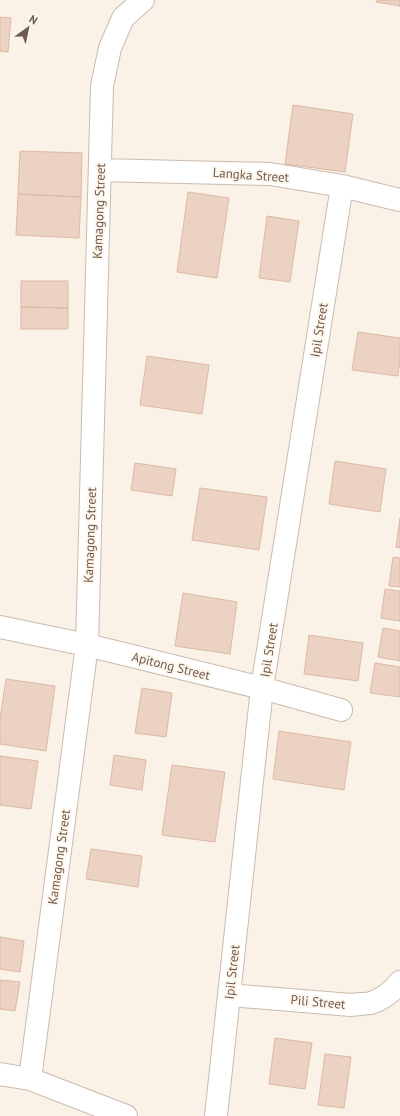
<svg xmlns="http://www.w3.org/2000/svg" width="400" height="1116" font-family="'PT Sans',sans-serif">
<style>
.building{fill:#ecd2c2;stroke:#ddb9a4}
.lines{fill:none;stroke-linecap:round;stroke-linejoin:round}
.minor-casing{stroke:#cbbbae;stroke-width:24}
.minor{stroke:#fff;stroke-width:22}
.labels{text-anchor:middle;dominant-baseline:central;stroke-width:4;stroke-linejoin:round;paint-order:stroke}
.street-label{font-size:13px;fill:#715a4e;stroke:#fdf7ed}
</style>
<rect width="100%" height="100%" fill="#faf2e7"/>
<path class="building" d="M377,0H400V6L376,2Z
M0,17L11,18L8,52L0,51Z
M293,105L353,114L345,172L285,164Z
M20,151L82,153L81,197L18,194Z
M188,192L229,198L217,278L177,272Z
M18,194L81,197L79,238L16,235Z
M267,216L299,221L290,282L259,278Z
M21,281H68V308L21,307Z
M21,307L68,308V329H21Z
M358,332L400,338V358L398,376L352,370Z
M147,356L209,365L202,414L140,405Z
M335,461L386,469L380,512L329,504Z
M135,463L176,469L172,496L131,490Z
M200,488L267,497L259,550L192,540Z
M400,518V548L396,547Z
M393,557L400,558V587L389,586Z
M385,589L400,591V621L381,618Z
M183,593L237,602L230,654L175,646Z
M383,628L400,631V661L378,657Z
M309,635L363,643L358,681L304,674Z
M375,663L400,667V697L370,693Z
M6,679L55,686L46,751L0,744V719Z
M142,688L172,693L166,737L135,733Z
M279,731L351,742L344,790L273,779Z
M114,755L146,760L142,790L110,785Z
M0,756L38,761L31,809L0,805Z
M172,765L225,772L215,842L162,835Z
M91,849L142,856L138,887L86,879Z
M0,937L24,941L20,972L0,969Z
M0,980L20,982L15,1011L0,1009Z
M275,1038L312,1043L305,1089L269,1084Z
M325,1054L351,1057L344,1108L318,1105Z"/>
<g class="lines">
<g class="minor-casing">
<path id="minor" d="M100,170L270,174L342,186L400,200
M0,627L87,645L262,688L341,710
M229,995L351,1005C357,1004 365,1004 371,1003C382,999 393,991 400,982
M0,1074L30,1079L126,1116
M30,1079L87,645L102,86L110,48L123,18L143,0
M216,1116L262,688L342,186"/>
</g>
<use href="#minor" class="minor"/>
</g>
<g class="labels">
<g class="street-label">
<text transform="translate(251 175) rotate(4)">Langka Street</text>
<text transform="translate(99 211) rotate(-88)">Kamagong Street</text>
<text transform="translate(319 330) rotate(-81)">Ipil Street</text>
<text transform="translate(90 535) rotate(-88)">Kamagong Street</text>
<text transform="translate(269 650) rotate(-81)">Ipil Street</text>
<text transform="translate(171 666) rotate(14)">Apitong Street</text>
<text transform="translate(59 857) rotate(-82)">Kamagong Street</text>
<text transform="translate(232 972) rotate(-84)">Ipil Street</text>
<text transform="translate(318 1002) rotate(5)">Pili Street</text>
</g>
</g>
<g transform="translate(28 28) rotate(33)" stroke="#fdf7ed" stroke-width="3" paint-order="stroke">
<path d="M0-3L7 15L0 10L-7 15Z" fill="#715a4e"/>
<text y="-6" font-size="11" font-weight="bold" text-anchor="middle" fill="#715a4e">N</text>
</g>
</svg>
